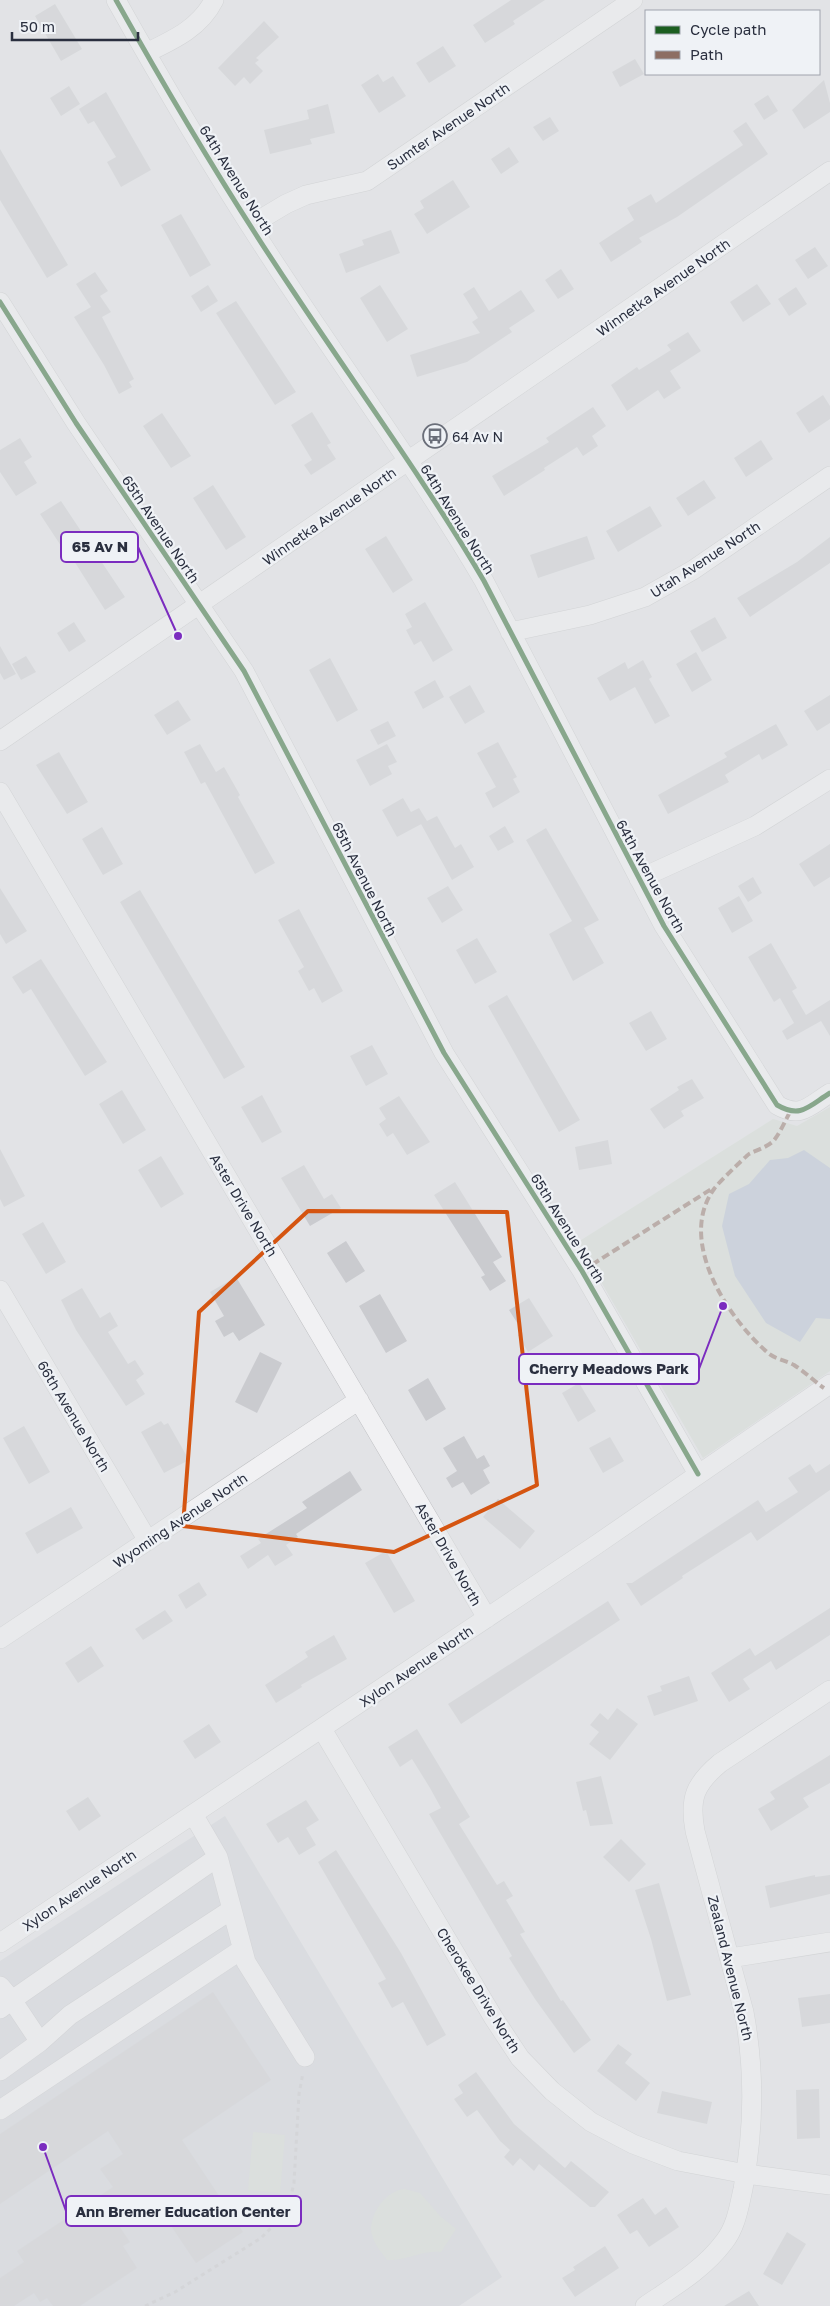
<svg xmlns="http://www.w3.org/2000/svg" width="830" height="2306" font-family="'Golos Text',sans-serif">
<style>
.built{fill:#d0d2d9}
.green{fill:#d2dad2}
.water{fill:#b2bdd0}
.building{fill:#cacbcf}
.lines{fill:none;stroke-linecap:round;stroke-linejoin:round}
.minor-casing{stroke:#c0c1c4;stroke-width:20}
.path{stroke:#c3c4c8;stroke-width:3;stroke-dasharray:4 4;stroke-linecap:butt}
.minor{stroke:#f1f1f3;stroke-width:19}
.quiet{stroke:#8d6e63;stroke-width:4;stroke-dasharray:8 4;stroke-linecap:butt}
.cycleway-casing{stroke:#eff2f6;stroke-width:8}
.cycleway{stroke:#1b5e20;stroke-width:5}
.marked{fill:none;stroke:#d55511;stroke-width:4;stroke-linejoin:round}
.labels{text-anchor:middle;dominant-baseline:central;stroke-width:4.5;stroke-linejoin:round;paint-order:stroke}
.street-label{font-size:14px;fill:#2a2f3f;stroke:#eff2f6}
.poi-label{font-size:14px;fill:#2a2f3f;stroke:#eff2f6;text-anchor:start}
.leader{fill:none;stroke:#7b2cbf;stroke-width:2}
.callout-dot{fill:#7b2cbf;stroke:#eff2f6;stroke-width:2}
.callout{fill:#eff2f6;stroke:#7b2cbf;stroke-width:2}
.callout-label{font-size:15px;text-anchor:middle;font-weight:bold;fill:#2a2f3f}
</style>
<rect width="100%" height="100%" fill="#e2e3e6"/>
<path class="built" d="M225,1816L502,2277L459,2306H0V1961Z"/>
<path class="green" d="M830,1107V1371L703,1458L578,1242L773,1119L797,1126Z
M253,2132L285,2135L280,2193L248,2190Z
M404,2189L420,2193L440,2216L456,2229L441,2252C421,2250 407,2261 387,2260C381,2252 371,2240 371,2229C372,2210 387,2191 404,2189Z"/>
<path class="water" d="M804,1150L830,1168V1319L816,1318L800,1342L766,1323L735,1276L722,1226L729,1194L749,1184L770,1160L788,1158Z"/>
<path class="building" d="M511,0H545L513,21L515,24L485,43L473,25Z
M55,4L82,49L61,61L35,16Z
M264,21L279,37L256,58L259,60L255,63L263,71L250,84L244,77L235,86L218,68Z
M443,46L456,66L429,83L416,63Z
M635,59L644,74L620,87L612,72Z
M378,74L383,82L393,76L406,96L379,113L361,85Z
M824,80L830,103V112L804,129L792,110Z
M69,86L80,104L61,116L50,98Z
M106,92L151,170L121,187L107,162L116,157L94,121L88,124L79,109Z
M768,95L778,111L764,120L754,104Z
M328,104L335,133L310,139L312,144L270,154L264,130L309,119L307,110Z
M550,117L559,131L543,141L533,127Z
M746,122L768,154L677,217L639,238L642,242L611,262L599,243L634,220L627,208L651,194L656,203L743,145L733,131Z
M509,147L519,162L501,174L491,159Z
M0,149L68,265L47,278L0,200Z
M453,180L470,207L427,234L414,214L424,208L420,201Z
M181,214L211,265L190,277L161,225Z
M391,230L400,253L346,273L339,254L364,245L362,240Z
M815,247L828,266L808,279L795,260Z
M561,269L574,289L558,299L545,280Z
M95,272L108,291L100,296L111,312L102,317L134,379L129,382L132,387L119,394L104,365L74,317L91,307L76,284Z
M757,284L771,304L743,322L730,302Z
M208,285L218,301L201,312L191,296Z
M380,285L408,329L387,342L360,298Z
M474,287L489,311L521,290L535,311L509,328L512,332L467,362L417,377L410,355L480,333L472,322L478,318L463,294Z
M796,287L807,304L789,316L778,299Z
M236,301L296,392L275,405L216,313Z
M688,332L701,351L670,371L681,388L664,399L658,390L627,411L611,385L637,367L639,370L671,350L667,345Z
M823,395L830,406V419L809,433L796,413Z
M593,407L606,426L592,436L598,446L583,456L577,447L544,468L545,470L504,496L492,476L549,442L546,438Z
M312,412L331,443L327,445L336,459L311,475L304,465L312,460L291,425Z
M162,413L191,456L171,468L143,426Z
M20,438L32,457L24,462L37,483L16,496L0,472V450Z
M761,440L773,459L746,477L734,458Z
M704,480L716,498L688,516L676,498Z
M213,485L246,537L226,550L193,498Z
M61,501L125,597L105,610L69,553L67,555L40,514Z
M650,506L662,526L618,552L606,531Z
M386,536L413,580L393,593L365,549Z
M587,536L595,559L538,578L530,555Z
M830,537V563L750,617L737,598L797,562Z
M425,602L453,650L433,662L421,641L414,645L406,630L412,627L405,614Z
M715,617L727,638L702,652L690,631Z
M74,622L86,641L69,652L57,633Z
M0,646L16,674L4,680L0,673Z
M696,652L712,680L692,692L676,664Z
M26,656L36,672L21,680L12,664Z
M330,658L358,710L337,722L309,670Z
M643,660L652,677L649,679L670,716L655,724L635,687L610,701L597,678L625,662L628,669Z
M435,680L444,697L423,709L414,692Z
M470,685L485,712L465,724L449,697Z
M830,695V723L817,731L804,711Z
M178,700L191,720L167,735L154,715Z
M388,721L396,736L378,745L370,730Z
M776,724L788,745L762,760L759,754L725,775L729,782L668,814L658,795L727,757L724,753Z
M498,742L517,777L513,779L520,792L493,808L485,793L496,787L477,753Z
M200,744L216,772L224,767L240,795L238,797L275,863L255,874L205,782L201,784L184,752Z
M387,744L397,762L388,766L392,774L370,786L356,760Z
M59,752L88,802L67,814L36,765Z
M403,798L411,812L419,808L427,821L397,837L382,810Z
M437,816L455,848L461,844L474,867L452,880L421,824Z
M505,826L514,842L498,851L489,836Z
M102,827L123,864L103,875L82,839Z
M546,828L599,920L584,928L604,963L573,981L549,934L572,921L526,840Z
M830,844V877L814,887L799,864Z
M753,877L762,893L748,902L738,886Z
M448,886L463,910L442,923L427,898Z
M0,888L27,931L6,944L0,934Z
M140,890L245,1067L224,1079L120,902Z
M739,896L753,921L732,933L718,908Z
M299,909L343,991L322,1003L314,988L309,991L298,971L304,967L278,920Z
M477,938L497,972L475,984L456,950Z
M771,943L797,988L792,991L806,1015L830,1000V1036L821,1021L787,1040L782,1031L794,1023L780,998L774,1002L748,957Z
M41,959L107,1062L85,1076L31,989L23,994L12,977Z
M507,995L580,1120L559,1132L488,1006Z
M651,1011L667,1039L646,1051L629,1023Z
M372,1045L388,1074L366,1086L350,1056Z
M692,1079L704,1098L681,1111L684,1116L664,1129L650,1109L679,1090L677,1087Z
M122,1090L146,1130L123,1144L99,1104Z
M262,1095L282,1132L262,1143L241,1107Z
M399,1096L430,1142L407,1155L393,1133L387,1137L379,1124L386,1119L379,1108Z
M608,1140L612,1164L579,1170L575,1147Z
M0,1149L25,1196L4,1207L0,1199Z
M161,1156L184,1194L161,1208L138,1170Z
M304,1165L324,1199L332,1194L341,1208L310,1226L281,1178Z
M455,1182L502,1257L493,1262L506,1281L490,1291L481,1277L485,1275L434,1195Z
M43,1222L66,1262L46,1274L22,1234Z
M346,1241L365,1271L346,1283L327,1253Z
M236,1277L265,1325L239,1341L233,1332L224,1337L215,1321L224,1316L210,1292Z
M82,1288L100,1318L110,1312L118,1326L108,1332L128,1364L135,1360L144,1374L136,1380L145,1394L126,1406L76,1330L61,1300Z
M380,1294L407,1341L386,1353L359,1306Z
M529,1298L553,1336L528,1352L518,1335L523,1332L509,1310Z
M260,1352L282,1363L257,1413L235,1402Z
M428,1378L446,1409L426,1421L408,1390Z
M579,1383L596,1411L578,1422L562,1393Z
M161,1421L164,1425L168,1423L189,1460L164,1473L141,1432Z
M24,1426L50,1472L29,1484L3,1438Z
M464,1436L477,1459L484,1455L490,1466L483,1470L490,1483L471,1495L463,1482L452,1488L446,1478L457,1471L443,1448Z
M610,1437L624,1461L603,1473L589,1448Z
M810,1464L816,1473L830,1464V1490L757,1541L751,1532L682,1576L683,1578L641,1606L626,1583H632L758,1500L766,1512L798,1492L788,1478Z
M350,1471L362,1490L296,1534L298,1537L286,1545L293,1555L275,1566L268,1555L248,1569L240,1556L261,1543L258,1539L307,1508L302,1502Z
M498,1499L535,1531L520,1549L483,1517Z
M71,1507L83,1528L37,1554L25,1533Z
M386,1551L415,1601L394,1613L365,1563Z
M199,1582L207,1595L186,1609L178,1595Z
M608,1601L620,1620L461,1724L448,1704Z
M830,1608V1635L776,1670L771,1661L743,1679L750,1689L729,1702L711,1673L750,1648L755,1656Z
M165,1610L173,1621L143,1640L135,1629Z
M334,1635L347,1659L301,1685L302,1687L276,1703L265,1685L308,1657L305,1652Z
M91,1646L104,1666L78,1683L65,1663Z
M689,1676L698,1701L654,1716L647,1696L662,1691L660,1686Z
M617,1708L638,1724L610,1760L589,1744L599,1732L590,1725L600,1713L608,1720Z
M209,1724L221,1742L195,1759L183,1741Z
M417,1729L470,1817L459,1824L497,1885L504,1881L513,1896L506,1900L525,1932L520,1934L561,2001L563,2000L591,2040L574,2053L535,1999L509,1958L512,1956L429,1814L441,1808L430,1788L412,1759L400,1767L388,1747Z
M830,1755V1783L803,1798L809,1807L771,1831L758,1809L775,1799L770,1792Z
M601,1776L613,1824L590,1826L586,1810L583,1811L576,1782Z
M88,1797L101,1816L79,1831L66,1811Z
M306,1800L319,1820L306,1828L316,1845L299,1855L288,1837L278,1843L266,1824Z
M621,1839L646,1864L629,1882L603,1857Z
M336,1850L401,1953L446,2035L427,2046L403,2002L392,2008L378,1983L386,1979L318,1862Z
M815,1875V1877L830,1875V1894L770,1908L765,1886Z
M659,1883L691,1995L667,2001L651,1939L635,1890Z
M213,1992L271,2080L182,2140L243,2232L196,2263L153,2199L117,2223L130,2242L123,2246L137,2268L80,2306H53L47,2298L40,2302L34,2293L14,2306H0V2278L24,2262L17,2251L113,2187L100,2169L123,2154L108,2131L0,2204V2134Z
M830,1994V2023L802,2027L798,1998Z
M618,2044L632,2054L625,2063L650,2083L636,2101L597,2071Z
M476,2072L514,2124L565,2168L571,2161L609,2192L595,2207H590L539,2164L534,2171L520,2158L513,2166L504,2157L510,2150L500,2141L477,2110L467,2117L454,2099L463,2093L458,2085Z
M819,2089L820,2138L797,2139L796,2090Z
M662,2091L712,2102L707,2124L657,2113Z
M643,2198L655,2215L666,2207L679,2227L649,2247L637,2230L630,2234L617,2215Z
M787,2232L806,2244L782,2285L763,2274Z
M605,2246L619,2268L575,2297L562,2278L575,2270L573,2267Z
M749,2291L759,2306H724Z"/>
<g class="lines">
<g class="minor-casing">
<path id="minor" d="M116,0C172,100 231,199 295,294C358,389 426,482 484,581L664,926L777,1105C801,1119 809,1106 830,1093
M146,53C173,40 200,28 214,0
M251,225L286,204L306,195L367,181L633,0
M0,302L76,423L244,671L444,1053L582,1271L698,1474
M510,632L590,615L645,597L693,570L830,476
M0,741L830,171
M0,792L487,1618
M639,879L755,826L830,779
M0,1290L148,1541
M0,1639L359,1400
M322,1729L493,2017L520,2058L552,2091L591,2122L633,2144L678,2161L746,2174L830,2185
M218,1857L246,1962L305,2057
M0,1943L593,1547L830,1384
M730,1958L830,1942
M0,1986L12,2000L218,1857L193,1814
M0,2009L12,2000L40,2042L0,2071
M40,2042L70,2015L231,1910
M0,2110L241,1950
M645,2306C673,2287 703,2270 724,2242C736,2227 739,2207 743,2189C754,2130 755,2071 744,2012L695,1831C689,1798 695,1784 720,1763L830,1690"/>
</g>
<path class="path" d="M145,2306L175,2292L261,2238L283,2216L290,2200L294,2183L299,2094L303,2073"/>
<use href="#minor" class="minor"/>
<path class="quiet" d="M790,1112C785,1121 781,1131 775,1139C770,1146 757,1150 749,1154C745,1157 716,1185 714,1189C677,1240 727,1317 767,1352C774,1359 785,1360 794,1365C805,1372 814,1381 824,1388
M582,1271L713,1188"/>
<g class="cycleway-casing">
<path id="cycleway" d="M116,0C172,100 231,199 295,294C358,389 426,482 484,581L664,926L777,1105C801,1119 809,1106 830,1093
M0,302L76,423L244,671L444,1053L582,1271L698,1474"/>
</g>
<use href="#cycleway" class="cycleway"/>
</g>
<path d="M0 0H830V2306H0ZM308,1211L507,1212L537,1485L394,1552L183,1526L199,1312Z" fill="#e2e3e6" fill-opacity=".55" fill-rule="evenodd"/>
<path class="marked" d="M308,1211L507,1212L537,1485L394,1552L183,1526L199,1312Z"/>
<defs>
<g id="bus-ring" transform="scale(1.25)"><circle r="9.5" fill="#eff2f6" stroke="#6a6e79" stroke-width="1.5"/><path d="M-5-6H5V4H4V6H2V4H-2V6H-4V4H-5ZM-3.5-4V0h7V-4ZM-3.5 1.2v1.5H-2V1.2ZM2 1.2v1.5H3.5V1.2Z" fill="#6a6e79"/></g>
</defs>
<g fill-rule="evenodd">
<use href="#bus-ring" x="435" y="436"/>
</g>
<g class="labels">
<g class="street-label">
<text transform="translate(448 126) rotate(-34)">Sumter Avenue North</text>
<text transform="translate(237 180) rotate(58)">64th Avenue North</text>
<text transform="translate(663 287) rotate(-35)">Winnetka Avenue North</text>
<text transform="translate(329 516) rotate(-35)">Winnetka Avenue North</text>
<text transform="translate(458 519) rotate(58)">64th Avenue North</text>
<text transform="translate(161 529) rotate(56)">65th Avenue North</text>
<text transform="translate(705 559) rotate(-33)">Utah Avenue North</text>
<text transform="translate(651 876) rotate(61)">64th Avenue North</text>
<text transform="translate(365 879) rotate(63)">65th Avenue North</text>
<text transform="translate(244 1205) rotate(59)">Aster Drive North</text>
<text transform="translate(568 1228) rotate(58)">65th Avenue North</text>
<text transform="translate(74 1416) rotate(59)">66th Avenue North</text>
<text transform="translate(180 1520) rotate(-34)">Wyoming Avenue North</text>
<text transform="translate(449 1554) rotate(60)">Aster Drive North</text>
<text transform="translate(416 1666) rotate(-34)">Xylon Avenue North</text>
<text transform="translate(79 1890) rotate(-34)">Xylon Avenue North</text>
<text transform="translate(731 1968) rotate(76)">Zealand Avenue North</text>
<text transform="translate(479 1990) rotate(58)">Cherokee Drive North</text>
</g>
<g class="poi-label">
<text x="452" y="436">64 Av N</text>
</g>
</g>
<path class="leader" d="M178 636L138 547M723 1306L699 1369M43 2147L66 2211"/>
<g class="callout-dot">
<circle cx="178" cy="636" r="5"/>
<circle cx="723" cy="1306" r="5"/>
<circle cx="43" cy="2147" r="5"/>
</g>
<g class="callout">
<rect x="61" y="532" width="77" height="30" rx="5"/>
<rect x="519" y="1354" width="180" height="30" rx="5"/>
<rect x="66" y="2196" width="235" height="30" rx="5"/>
</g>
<g class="callout-label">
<text x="100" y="552">65 Av N</text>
<text x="609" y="1374">Cherry Meadows Park</text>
<text x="183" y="2217">Ann Bremer Education Center</text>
</g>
<rect x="645" y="10" width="175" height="65" fill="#eff2f6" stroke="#a0a4ad"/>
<rect x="655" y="26" width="25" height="8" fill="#1b5e20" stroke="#a0a4ad"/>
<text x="690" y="35" font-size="15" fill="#2a2f3f">Cycle path</text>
<rect x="655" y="51" width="25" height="8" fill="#8d6e63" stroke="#a0a4ad"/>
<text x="690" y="60" font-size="15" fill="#2a2f3f">Path</text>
<path d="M12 32v8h126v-8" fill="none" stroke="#2a2f3f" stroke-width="2.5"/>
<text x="20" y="32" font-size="15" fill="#2a2f3f" stroke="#eff2f6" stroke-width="4" paint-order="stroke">50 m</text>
</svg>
